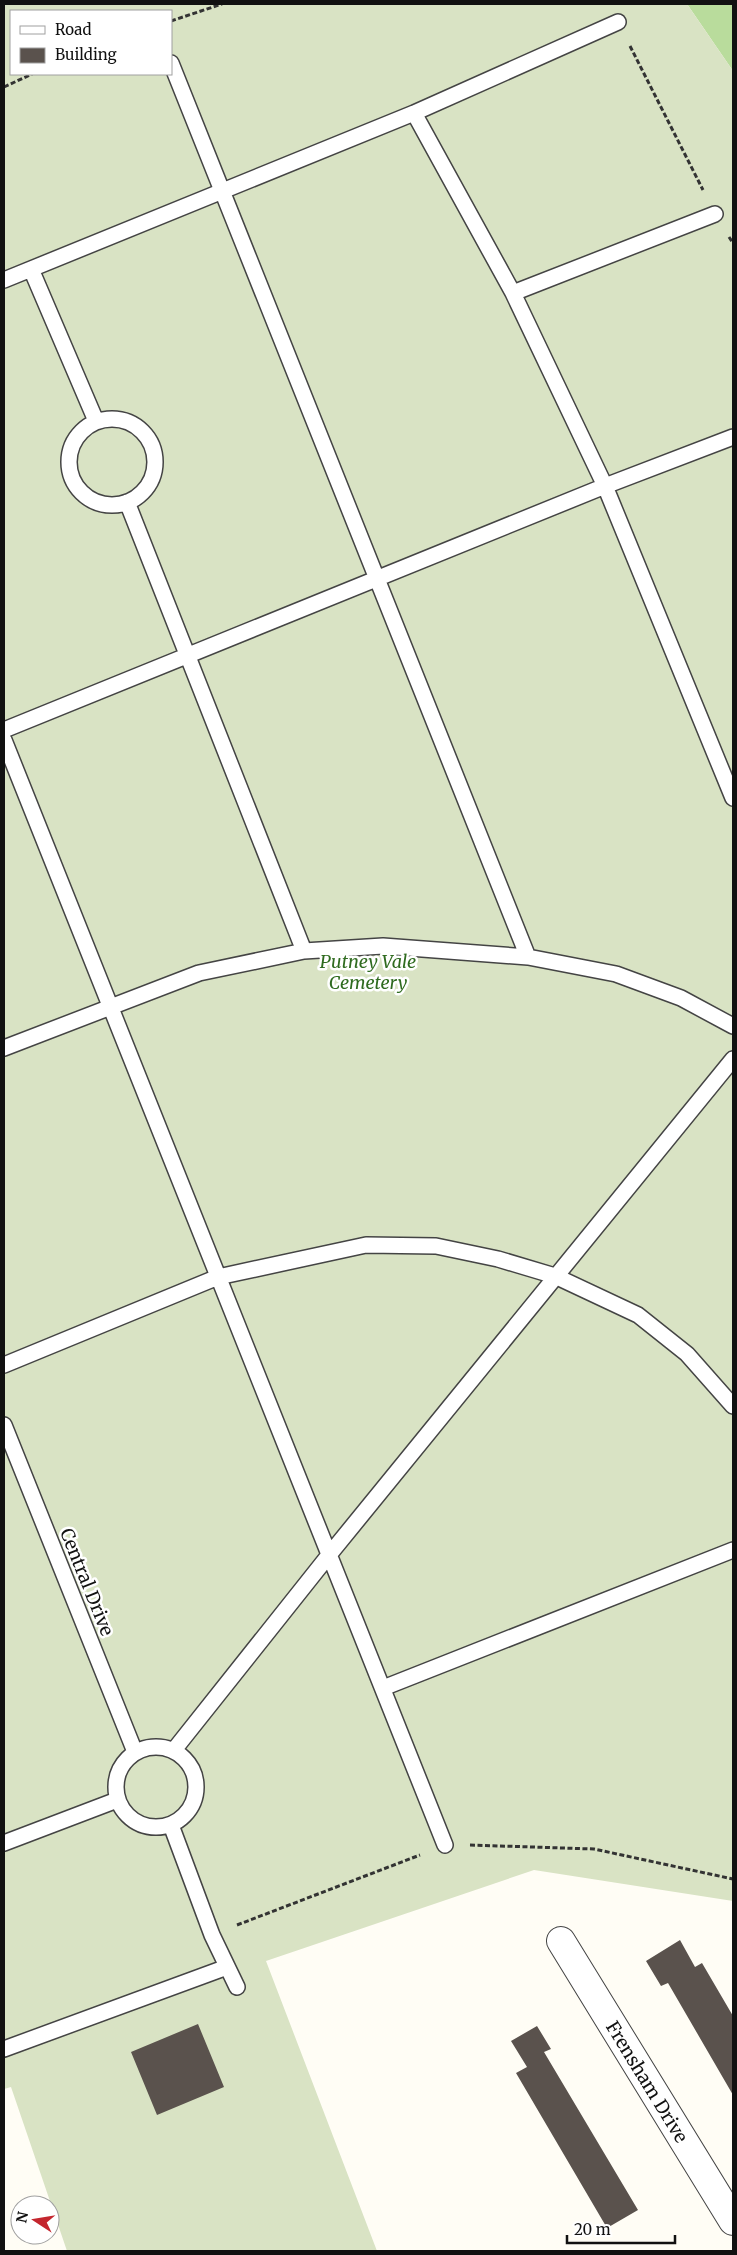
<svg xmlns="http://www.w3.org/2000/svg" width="737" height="2255" font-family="Merriweather,serif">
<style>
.forest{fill:#b9dc9c}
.cemetery{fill:#d9e3c4;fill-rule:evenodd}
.building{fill:#5a524d}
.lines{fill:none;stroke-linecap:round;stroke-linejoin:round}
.service-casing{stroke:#444;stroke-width:18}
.minor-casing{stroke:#444;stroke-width:30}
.path{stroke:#333;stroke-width:3;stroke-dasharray:5 2.5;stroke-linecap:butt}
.service{stroke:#fff;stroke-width:15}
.minor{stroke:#fff;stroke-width:28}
.labels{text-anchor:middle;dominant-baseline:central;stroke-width:5;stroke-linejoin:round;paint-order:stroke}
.park-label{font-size:18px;font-style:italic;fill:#2f6b1f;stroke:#fff}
.street-label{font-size:18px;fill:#111;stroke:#fff}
</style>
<rect width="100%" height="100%" fill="#fffdf5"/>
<path class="forest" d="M687,4H733V71Z"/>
<path class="cemetery" d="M4,4H687L733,71V1901L534,1870L266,1961L377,2251H67L11,2087L4,2089ZM11,11H171V74H11Z"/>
<path class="building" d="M680,1940L695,1967L702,1963L733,2016V2095L668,1983L661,1986L646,1961Z
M198,2024L224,2087L157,2115L131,2052Z
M537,2026L551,2049L544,2052L638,2210L607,2228L516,2073L527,2067L511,2041Z"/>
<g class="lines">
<g class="service-casing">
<path id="service" d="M171,63L528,957
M414,113L513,293L605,486L733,798
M31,269L96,421
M4,280L414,113L618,22
M513,293L715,214
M69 462a43 43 0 1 1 86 0a43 43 0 1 1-86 0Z
M127,502L304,951
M4,730L605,486L733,437
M4,740L445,1845
M4,1048L199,973L304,951L383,946L528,957L616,974L681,998L733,1026
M4,1365L218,1277L366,1245L436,1246L498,1259L555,1276L638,1315L687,1354L733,1406
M4,1425L135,1752
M383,1688L733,1550
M116 1787a40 40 0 1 1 80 0a40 40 0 1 1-80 0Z
M174,1750L329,1555L733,1059
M171,1825L212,1935L237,1987
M4,1843L117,1800
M4,2049L227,1967"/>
</g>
<g class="minor-casing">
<g id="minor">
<path id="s1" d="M561,1941L733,2221"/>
</g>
</g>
<path class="path" d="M171,21L222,4
M630,46L703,190
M4,87L32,74
M729,237L733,243
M470,1845L594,1849L733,1879
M237,1925L420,1855"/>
<use href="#service" class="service"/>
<use href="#minor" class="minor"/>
</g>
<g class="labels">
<g class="park-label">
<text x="368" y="961">Putney Vale<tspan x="368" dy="21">Cemetery</tspan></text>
</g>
<g class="street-label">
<text transform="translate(87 1582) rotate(68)">Central Drive</text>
<text stroke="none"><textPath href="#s1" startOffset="165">Frensham Drive</textPath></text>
</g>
</g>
<rect width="737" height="2255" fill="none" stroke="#111111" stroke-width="10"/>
<rect x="10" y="10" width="162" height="65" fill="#ffffff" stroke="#a0a0a0"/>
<rect x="20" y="26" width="25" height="8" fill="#ffffff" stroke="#a0a0a0"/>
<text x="55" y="35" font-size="15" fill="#111111">Road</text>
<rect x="20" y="48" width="25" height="15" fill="#5a524d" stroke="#a0a0a0"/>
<text x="55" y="60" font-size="15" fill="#111111">Building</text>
<g transform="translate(35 2220) rotate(282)"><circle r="24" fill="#ffffff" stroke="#a0a0a0"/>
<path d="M0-4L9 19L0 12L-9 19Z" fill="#c4262e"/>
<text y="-8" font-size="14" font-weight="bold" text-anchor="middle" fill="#111111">N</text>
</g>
<path d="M567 2235v8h108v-8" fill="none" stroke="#111111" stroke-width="2.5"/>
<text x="574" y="2235" font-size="15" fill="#111111" stroke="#ffffff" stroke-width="4" paint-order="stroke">20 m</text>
</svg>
